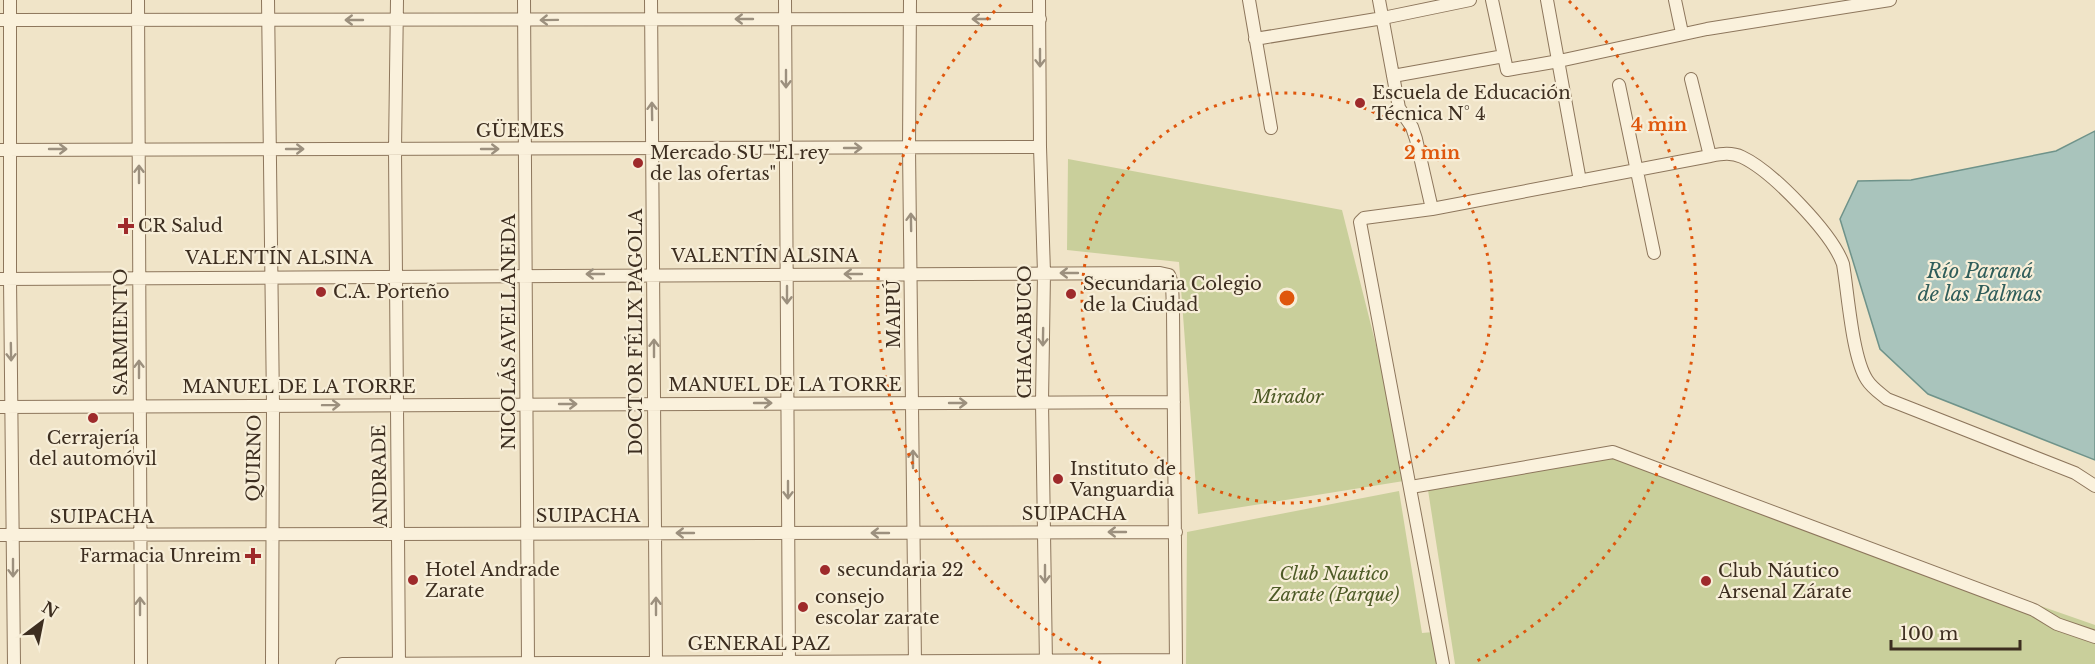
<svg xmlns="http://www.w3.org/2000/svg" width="2095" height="664" font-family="'Libre Baskerville',serif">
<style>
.green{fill:#c9cf9b}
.water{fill:#a9c4bc;stroke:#6f938a;stroke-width:1.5}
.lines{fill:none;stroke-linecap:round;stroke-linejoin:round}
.minor-casing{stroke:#8d765c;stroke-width:14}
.minor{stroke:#faf1dc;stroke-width:12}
.oneway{stroke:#9c907e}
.ring{fill:none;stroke:#df570d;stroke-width:3;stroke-dasharray:3 6}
.poi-dot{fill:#9e2a2b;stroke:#f7eed8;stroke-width:2}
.labels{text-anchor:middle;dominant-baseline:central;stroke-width:4.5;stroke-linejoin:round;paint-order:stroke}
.poi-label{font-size:18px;fill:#3d2e20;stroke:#f7eed8;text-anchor:start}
.street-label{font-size:18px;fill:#3d2e20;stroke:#f7eed8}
.park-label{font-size:18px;font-style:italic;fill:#4d5a26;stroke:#f7eed8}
.water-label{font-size:20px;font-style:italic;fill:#2f5d5a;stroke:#f7eed8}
.centre{fill:#df570d;stroke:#f7eed8;stroke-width:3}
.ring-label{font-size:18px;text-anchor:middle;font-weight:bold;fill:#df570d;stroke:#f7eed8;stroke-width:4.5;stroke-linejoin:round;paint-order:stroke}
</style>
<rect width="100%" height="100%" fill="#f0e4c8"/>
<path class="green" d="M1068,159L1342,210L1410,480L1198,514L1179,262L1067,250Z
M1610,456L2095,625V664H1455L1428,490Z
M1399,491L1422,633L1433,632L1437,664H1186L1187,532Z"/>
<path class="water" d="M2095,131V460L1928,394L1880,349L1840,219L1858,181L1911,180L2056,151Z"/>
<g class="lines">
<g class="minor-casing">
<path id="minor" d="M10,0V279L14,664
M138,0L141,664
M268,0L273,406L272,664
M397,0L395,150L399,664
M524,0L528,664
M651,0L656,664
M785,0L789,664
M910,0L909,148L915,664
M1039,0L1040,147L1044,273L1042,402L1046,664
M1249,0L1271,128
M1379,0L1399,108L1412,127L1416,139L1432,209
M1492,0L1507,70L1559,61L1707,29L1890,0
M1547,0L1580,181
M1675,0L1682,33
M0,20L1040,19
M1255,39L1383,18L1470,0
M1393,76L1504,56
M1691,79L1710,156
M1619,85L1654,253
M0,150L1040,147
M0,279L1160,273L1169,275L1172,283L1173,310L1176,664
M0,407L1174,402
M1411,487L1613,452L2034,610L2057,624L2095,637
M0,535L1176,532
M342,664L1176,660
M1443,664L1360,222L1364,218L1432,209L1710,156C1721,154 1731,152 1742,157C1772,171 1832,233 1843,264C1848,293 1852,357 1867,380C1872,388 1880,393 1887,399L2075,473L2095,486"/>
</g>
<use href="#minor" class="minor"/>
</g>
<defs><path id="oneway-shaft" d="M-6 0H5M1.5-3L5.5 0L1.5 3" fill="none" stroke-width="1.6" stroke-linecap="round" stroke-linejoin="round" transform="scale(1.5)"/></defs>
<g class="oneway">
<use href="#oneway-shaft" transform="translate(744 19) rotate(-180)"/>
<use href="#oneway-shaft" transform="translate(981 19) rotate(180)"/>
<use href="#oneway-shaft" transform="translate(354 20) rotate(180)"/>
<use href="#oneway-shaft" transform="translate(549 20) rotate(179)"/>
<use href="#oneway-shaft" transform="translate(1040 58) rotate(90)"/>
<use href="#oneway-shaft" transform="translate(786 79) rotate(90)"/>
<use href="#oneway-shaft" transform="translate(652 111) rotate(-91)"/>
<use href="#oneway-shaft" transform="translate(853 148)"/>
<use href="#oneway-shaft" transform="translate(58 149)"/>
<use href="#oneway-shaft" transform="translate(295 149)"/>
<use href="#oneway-shaft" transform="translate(490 149)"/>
<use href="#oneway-shaft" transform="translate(139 174) rotate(-90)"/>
<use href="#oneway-shaft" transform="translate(911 222) rotate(-91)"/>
<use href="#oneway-shaft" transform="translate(1069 273) rotate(180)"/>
<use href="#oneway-shaft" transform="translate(595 274) rotate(180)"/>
<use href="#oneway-shaft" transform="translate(853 274) rotate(180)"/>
<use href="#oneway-shaft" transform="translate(787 295) rotate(90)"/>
<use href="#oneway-shaft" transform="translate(1043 337) rotate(91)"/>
<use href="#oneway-shaft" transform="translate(654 348) rotate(-90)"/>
<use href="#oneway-shaft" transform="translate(11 352) rotate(89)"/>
<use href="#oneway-shaft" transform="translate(139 369) rotate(-90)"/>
<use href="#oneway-shaft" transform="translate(763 403)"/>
<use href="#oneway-shaft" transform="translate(958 403)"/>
<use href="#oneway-shaft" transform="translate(568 404)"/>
<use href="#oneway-shaft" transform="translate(331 405) rotate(-1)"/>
<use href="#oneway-shaft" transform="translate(913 459) rotate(-90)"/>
<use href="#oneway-shaft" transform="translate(788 490) rotate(90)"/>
<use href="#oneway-shaft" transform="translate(1117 532) rotate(180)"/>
<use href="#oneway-shaft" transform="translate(685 533) rotate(180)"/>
<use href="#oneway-shaft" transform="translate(880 533) rotate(-180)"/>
<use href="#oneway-shaft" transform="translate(13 568) rotate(90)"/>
<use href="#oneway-shaft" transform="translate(1045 574) rotate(90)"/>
<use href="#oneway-shaft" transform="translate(140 606) rotate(-90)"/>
<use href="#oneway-shaft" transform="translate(656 606) rotate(-90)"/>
</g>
<g class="ring">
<circle cx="1287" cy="298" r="205"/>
<path d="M1101 663A410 410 0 0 1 1005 1M1569 1A410 410 0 0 1 1473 663"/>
</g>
<g class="poi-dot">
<circle cx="1360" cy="103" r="6"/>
<circle cx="638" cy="163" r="6"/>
<path d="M123 217h6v6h6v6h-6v6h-6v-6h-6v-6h6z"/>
<circle cx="321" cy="292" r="6"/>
<circle cx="1071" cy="294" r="6"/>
<circle cx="93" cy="418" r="6"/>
<circle cx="1058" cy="479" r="6"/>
<path d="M250 547h6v6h6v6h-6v6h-6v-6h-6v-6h6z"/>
<circle cx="825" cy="570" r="6"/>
<circle cx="413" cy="580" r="6"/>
<circle cx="1706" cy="581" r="6"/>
<circle cx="803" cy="607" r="6"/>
</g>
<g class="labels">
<g class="poi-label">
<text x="1372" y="93">Escuela de Educación<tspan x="1372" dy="21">Técnica N° 4</tspan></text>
<text x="650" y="153">Mercado SU "El rey<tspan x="650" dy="21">de las ofertas"</tspan></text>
<text x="138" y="226">CR Salud</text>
<text x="1083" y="284">Secundaria Colegio<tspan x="1083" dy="21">de la Ciudad</tspan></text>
<text x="333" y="292">C.A. Porteño</text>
<text x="93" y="438" text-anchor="middle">Cerrajería<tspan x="93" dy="21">del automóvil</tspan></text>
<text x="1070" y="469">Instituto de<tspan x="1070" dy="21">Vanguardia</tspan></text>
<text x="241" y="556" text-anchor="end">Farmacia Unreim</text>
<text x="425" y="570">Hotel Andrade<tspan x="425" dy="21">Zarate</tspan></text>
<text x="837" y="570">secundaria 22</text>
<text x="1718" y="571">Club Náutico<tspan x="1718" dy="21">Arsenal Zárate</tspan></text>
<text x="815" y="597">consejo<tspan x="815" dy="21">escolar zarate</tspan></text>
</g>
<g class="street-label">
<text x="520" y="131">GÜEMES</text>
<text x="765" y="256">VALENTÍN ALSINA</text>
<text x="279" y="258">VALENTÍN ALSINA</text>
<text transform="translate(894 314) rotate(-90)">MAIPÚ</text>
<text transform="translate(121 332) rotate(-90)">SARMIENTO</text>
<text transform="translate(509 332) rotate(-90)">NICOLÁS AVELLANEDA</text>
<text transform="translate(636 332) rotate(-90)">DOCTOR FÉLIX PAGOLA</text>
<text transform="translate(1025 332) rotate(-90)">CHACABUCO</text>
<text x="785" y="385">MANUEL DE LA TORRE</text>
<text x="299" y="387">MANUEL DE LA TORRE</text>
<text transform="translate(254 458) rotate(-89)">QUIRNO</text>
<text transform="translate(380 476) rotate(-91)">ANDRADE</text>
<text x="1074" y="514">SUIPACHA</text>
<text x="588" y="516">SUIPACHA</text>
<text x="102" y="517">SUIPACHA</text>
<text x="759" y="644">GENERAL PAZ</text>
</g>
<g class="park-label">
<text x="1288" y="397">Mirador</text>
<text x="1334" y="574">Club Nautico<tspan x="1334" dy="21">Zarate (Parque)</tspan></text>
</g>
<g class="water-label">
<text x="1980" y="271">Río Paraná<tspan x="1980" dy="23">de las Palmas</tspan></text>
</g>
</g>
<circle cx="1287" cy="298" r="9" class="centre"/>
<g class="ring-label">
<text x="1659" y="131">4 min</text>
<text x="1432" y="159">2 min</text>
</g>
<g transform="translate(42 622) rotate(32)" stroke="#f7eed8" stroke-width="4.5" paint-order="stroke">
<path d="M0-4.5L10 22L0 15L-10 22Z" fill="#3d2e20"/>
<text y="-9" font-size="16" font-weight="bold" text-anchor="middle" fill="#3d2e20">N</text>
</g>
<path d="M1891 640v9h129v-9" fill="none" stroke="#3d2e20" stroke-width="3"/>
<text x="1900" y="640" font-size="18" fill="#3d2e20" stroke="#f7eed8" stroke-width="4.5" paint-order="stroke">100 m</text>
</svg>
